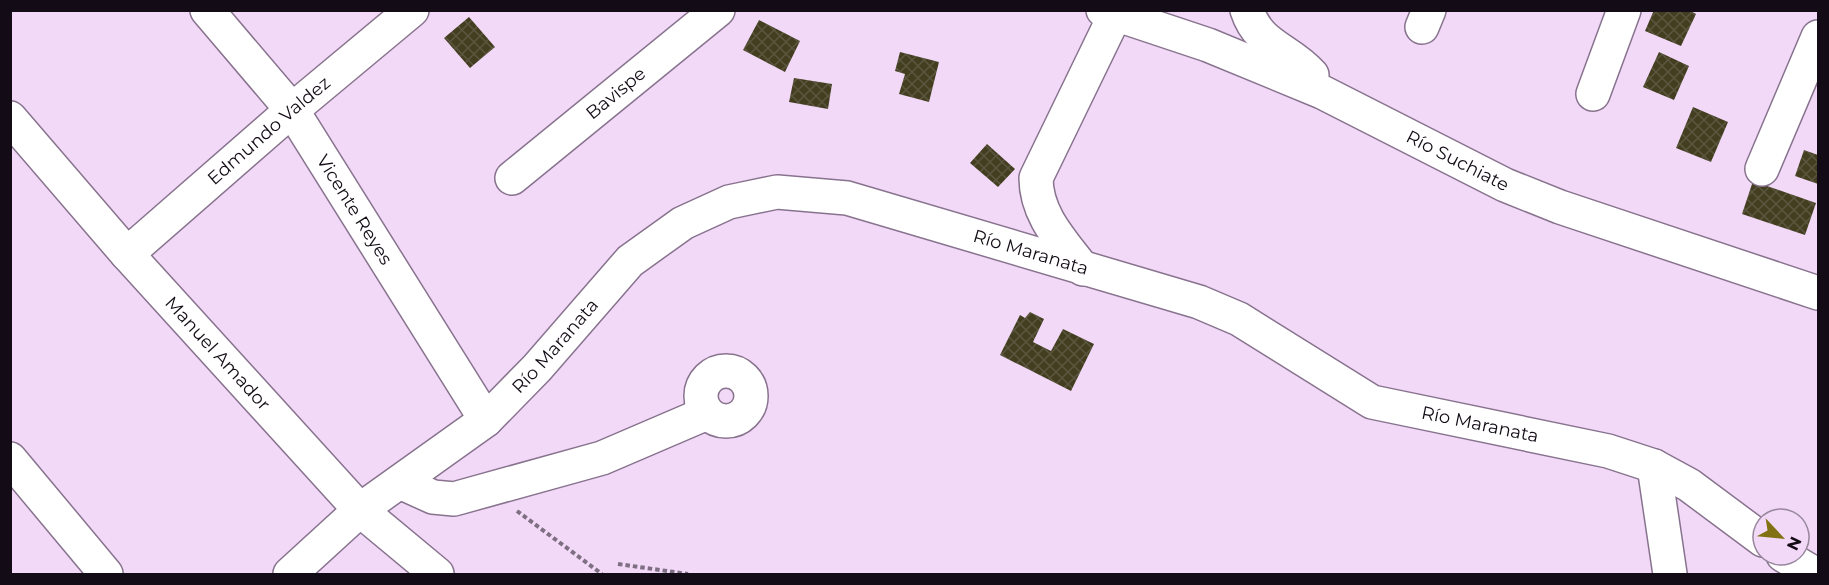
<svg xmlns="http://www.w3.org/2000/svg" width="1829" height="585" font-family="Montserrat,sans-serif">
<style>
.building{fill:url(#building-cross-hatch)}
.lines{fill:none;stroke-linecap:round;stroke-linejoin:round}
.minor-casing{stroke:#88738e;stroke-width:36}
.path{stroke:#7f6f83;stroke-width:4;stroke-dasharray:4.5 3;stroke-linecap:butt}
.minor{stroke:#fff;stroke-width:33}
.labels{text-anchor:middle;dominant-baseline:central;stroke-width:6;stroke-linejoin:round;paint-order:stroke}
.street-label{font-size:18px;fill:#130b15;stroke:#f1d9f7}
</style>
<defs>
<pattern id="building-cross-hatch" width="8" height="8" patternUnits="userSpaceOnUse" patternTransform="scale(1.5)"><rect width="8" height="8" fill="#443e20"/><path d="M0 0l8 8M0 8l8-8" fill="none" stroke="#5b563f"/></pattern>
</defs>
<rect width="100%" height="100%" fill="#f1d9f7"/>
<path class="building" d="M1654,10H1689L1696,14L1681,46L1645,31Z
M469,17L495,47L470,68L444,38Z
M759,20L800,41L785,72L743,50Z
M900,52L939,62L929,102L899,94L905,74L895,71Z
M1659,52L1689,66L1674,100L1643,87Z
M794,78L832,84L828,109L789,102Z
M1693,107L1728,122L1711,162L1676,148Z
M987,144L1015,169L998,187L970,163Z
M1804,150L1818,155V184L1795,176Z
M1753,181L1816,203L1805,235L1742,214Z
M1030,312L1044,319L1033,342L1051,351L1063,329L1094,344L1071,391L1000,355L1020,315L1025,318Z"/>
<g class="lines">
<g class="minor-casing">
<g id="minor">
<path id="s1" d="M207,10L292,110L486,420"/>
<path id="s2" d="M1103,10L1208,45L1322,92L1505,185L1560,207L1818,293"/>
<path d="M1247,10C1259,47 1290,49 1312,75"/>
<path d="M1422,27L1429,10"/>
<path d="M1593,94L1624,10"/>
<path id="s3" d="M10,118L127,254L360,510L437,574"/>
<path d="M1762,169L1818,37"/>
<path id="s4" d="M512,178L718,10"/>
<path id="s5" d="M127,254L292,110L412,10"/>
<path d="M1083,269C1062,241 1036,215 1036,178L1115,15"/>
<circle cx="726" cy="396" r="25"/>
<path d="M10,459L106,574"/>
<path d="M1654,466L1670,574"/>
<path d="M402,483L433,497L454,499L602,458L707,413"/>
<path d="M1783,555L1815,574"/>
<path id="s6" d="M290,574L360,510L486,420L537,368L630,261L683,223L729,202L777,192L847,198L1199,302L1239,319L1372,402L1608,451L1654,466L1689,485L1763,540"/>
</g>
</g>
<path class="path" d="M517,511L602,574
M618,564L688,574"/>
<use href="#minor" class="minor"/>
</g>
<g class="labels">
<g class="street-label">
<text stroke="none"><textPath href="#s4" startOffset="134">Bavispe</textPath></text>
<text stroke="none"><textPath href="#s5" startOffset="188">Edmundo Valdez</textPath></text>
<text stroke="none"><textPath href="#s2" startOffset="386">Río Suchiate</textPath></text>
<text stroke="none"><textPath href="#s1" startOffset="249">Vicente Reyes</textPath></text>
<text stroke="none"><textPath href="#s6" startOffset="891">Río Maranata</textPath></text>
<text stroke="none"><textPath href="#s6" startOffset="351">Río Maranata</textPath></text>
<text stroke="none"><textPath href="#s3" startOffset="314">Manuel Amador</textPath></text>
<text stroke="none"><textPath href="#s6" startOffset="1377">Río Maranata</textPath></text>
</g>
</g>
<rect width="1829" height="585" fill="none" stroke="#130b15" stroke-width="24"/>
<g transform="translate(1781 537) rotate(116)"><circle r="28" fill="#f1d9f7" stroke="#98879d" stroke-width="1.5"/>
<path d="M0-4.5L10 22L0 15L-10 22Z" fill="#827112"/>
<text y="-9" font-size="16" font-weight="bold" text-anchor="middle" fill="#130b15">N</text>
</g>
</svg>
